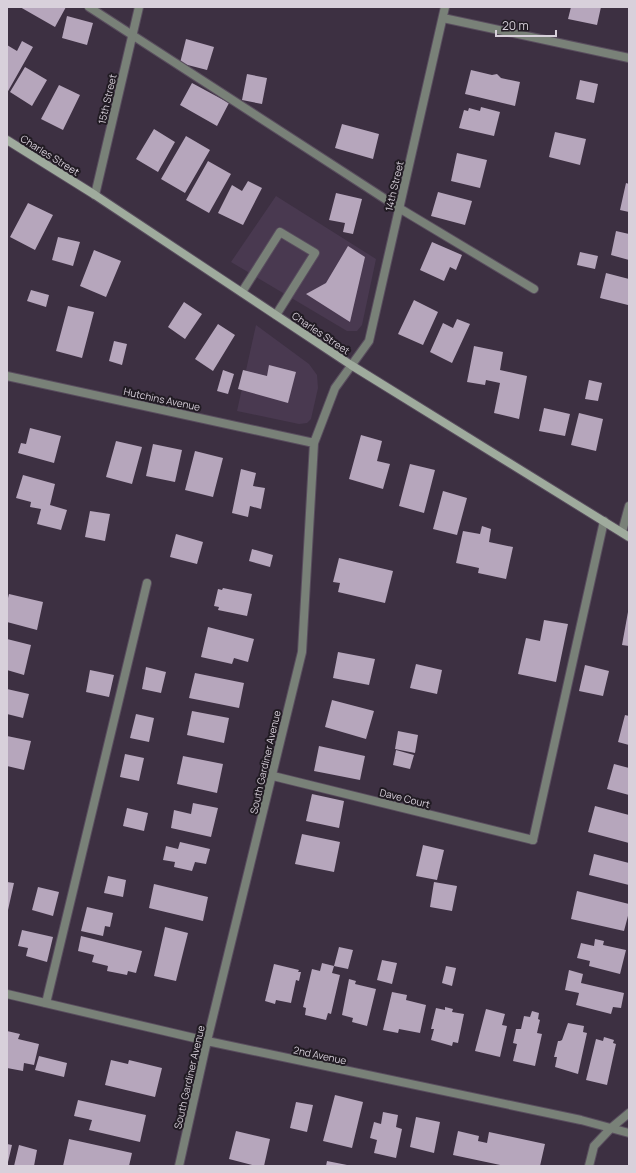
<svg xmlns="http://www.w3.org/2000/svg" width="636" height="1173" font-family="Manrope,sans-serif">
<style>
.built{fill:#493950}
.building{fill:#b6a6bc}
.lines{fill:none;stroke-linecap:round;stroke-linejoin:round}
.service-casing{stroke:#594d5e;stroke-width:10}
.minor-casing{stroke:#594d5e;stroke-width:10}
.secondary-casing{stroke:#594d5e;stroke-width:10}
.service{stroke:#798178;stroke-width:8}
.minor{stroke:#798178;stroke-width:8}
.secondary{stroke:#9fab9d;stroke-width:8}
.labels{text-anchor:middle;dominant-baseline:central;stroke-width:4;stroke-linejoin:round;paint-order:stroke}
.street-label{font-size:10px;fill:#d8d0db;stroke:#211b23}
</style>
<rect width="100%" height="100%" fill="#3d3042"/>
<path class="built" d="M276,196L376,259L362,325L357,331H347L231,262Z
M256,325L309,364L317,375L318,388L311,419L307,423L299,424L237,411Z"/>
<path class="building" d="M20,7H66L55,27Z
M571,7H601L597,25L568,19Z
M67,16L93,23L87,45L62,38Z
M186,39L214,47L207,70L180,63Z
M22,41L33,47L7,93V45L17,51Z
M25,67L47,80L32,106L10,92Z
M471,70L492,75L497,74L501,78L520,82L515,106L465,94Z
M247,74L267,78L262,104L242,100Z
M580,80L598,84L594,103L576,99Z
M192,83L229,103L217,126L180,105Z
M59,85L80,95L63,130L41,119Z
M481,107L500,112L494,136L459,128L464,110L468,111L469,108L480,111Z
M342,124L379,134L373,159L335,148Z
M154,129L175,142L158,172L136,159Z
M555,132L586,139L580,165L549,157Z
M186,136L210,150L185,193L161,179Z
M457,153L487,160L480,188L451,181Z
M208,161L231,174L209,213L186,200Z
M248,181L262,188L243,225L218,213L232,185L242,191Z
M626,183L629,184V212L620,210Z
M438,192L472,201L465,225L431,216Z
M336,193L362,199L353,234L343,232L345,223L329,220Z
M28,203L53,215L35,250L10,237Z
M616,231L629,234V260L611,255Z
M58,237L80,242L73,266L52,260Z
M432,242L462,255L456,270L450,267L444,281L420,270Z
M348,246L365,257L350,322L306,294L326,283Z
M94,250L121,261L106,297L80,286Z
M580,252L598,256L595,269L577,265Z
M606,273L629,279L628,305L600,298Z
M31,290L49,295L46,307L27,301Z
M414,300L438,312L423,345L398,334Z
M184,302L202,314L185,339L168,327Z
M68,306L94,312L82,358L56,351Z
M457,319L470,324L452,363L430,352L443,323L453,328Z
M218,324L235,335L213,371L195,359Z
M114,341L127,344L122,365L109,361Z
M474,346L503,352L500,370L527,376L519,419L494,413L500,383L486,380L485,385L467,382Z
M269,365L296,372L288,403L238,389L243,370L267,376Z
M223,370L234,374L228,394L217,391Z
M589,380L602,383L598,401L585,399Z
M544,408L570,414L565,436L539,431Z
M579,413L603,419L596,451L571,445Z
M30,428L61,436L54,463L18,453L21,443L26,444Z
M361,435L382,441L377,461L390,464L383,489L349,479Z
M116,441L142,447L132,484L106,477Z
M153,444L182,450L175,482L146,476Z
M195,451L223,458L213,497L185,490Z
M410,464L435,470L424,513L399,506Z
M241,469L256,473L253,486L265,488L261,509L250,506L248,517L232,513Z
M23,475L55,484L50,505L67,510L61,530L37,524L41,509L30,507L31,502L16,498Z
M443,491L467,498L457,535L433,529Z
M90,511L110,514L105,541L85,537Z
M482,526L491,529L489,542L513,547L506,579L478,573L479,568L456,563L463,531L480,534Z
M176,534L203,542L197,564L170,557Z
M252,549L273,555L270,567L249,561Z
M339,558L393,571L385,603L338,592L340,583L333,582Z
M223,588L252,594L247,616L218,610L219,607L214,606L218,589L222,590Z
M9,594L43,602L37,630L7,622V602Z
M628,612H629V646L622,645Z
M544,620L568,624L556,682L518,674L526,638L540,641Z
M208,627L254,639L248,662L234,658L232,664L201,657Z
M7,639L31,645L24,675L7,670Z
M338,652L375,659L369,685L333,678Z
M416,664L442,670L437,694L410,688Z
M585,665L609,671L603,696L579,691Z
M146,667L166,672L161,693L142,689Z
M90,670L114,675L109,697L86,692Z
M195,673L244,683L239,708L189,698Z
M7,689L29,694L23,718L7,714Z
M332,700L374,711L366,739L325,727Z
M192,711L229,718L224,743L187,735Z
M136,714L154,718L149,742L130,738Z
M625,715L629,716V745L618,742Z
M398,731L418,735L415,753L395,749Z
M7,736L31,741L24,770L7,766Z
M319,746L365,756L360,780L314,771Z
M396,750L414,755L410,769L393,765Z
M125,754L144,758L139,781L120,777Z
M183,756L223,764L217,793L177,784Z
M614,764L629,768V795L607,789Z
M312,794L344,801L339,828L306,821Z
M193,803L218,808L211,837L171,828L174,810L191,814Z
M595,806L629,815V843L588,832Z
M127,808L148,813L144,831L123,826Z
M302,834L340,842L334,872L295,864Z
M180,842L210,849L206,864L195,862L192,871L174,867L175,862L163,860L166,846L178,849Z
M423,845L444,850L437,880L416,876Z
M594,854L629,863V885L589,875Z
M108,876L126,880L123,897L104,893Z
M7,882L14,883L8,910H7Z
M434,882L457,886L452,911L430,907Z
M154,884L208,897L203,921L149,908Z
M38,887L59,892L53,916L32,910Z
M577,891L629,904V912L624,931L571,919Z
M87,907L113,913L110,927L105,926L103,936L81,931Z
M165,927L188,933L176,981L154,976Z
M22,930L53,937L47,962L26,956L28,948L18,946Z
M81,936L142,951L136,973L128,971L127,975L107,971L108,966L92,962L94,955L78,951Z
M595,939L604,941L603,945L626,950L620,974L589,966L590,961L577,958L581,943L594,946Z
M339,947L353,950L348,969L334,966Z
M382,960L397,963L392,984L377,980Z
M322,963L334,966L332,973L340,975L331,1014L328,1013L326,1020L305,1015L306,1008L303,1007L312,969L320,971Z
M274,964L299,970L298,972H301L299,981L296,980L291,1003L276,1000L275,1004L265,1001Z
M446,966L456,968L452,986L442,983Z
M569,970L583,974L581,983L624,993L621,1008L613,1007L611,1014L576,1005L579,993L565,990Z
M349,979L356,981L355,984L376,989L367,1026L352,1022L353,1018L342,1015Z
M392,992L407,995L406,1000L426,1005L420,1033L399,1029L398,1033L383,1030Z
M445,1007L453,1009L452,1012L464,1014L458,1043L453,1042L452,1046L431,1040L434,1029H431L436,1008L445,1010Z
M486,1009L505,1014L502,1025L507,1026L500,1057L475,1051Z
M532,1011L539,1013L538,1019L540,1020L537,1033L542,1034L535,1066L513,1061L517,1044L513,1043L516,1029H521L524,1016L530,1017Z
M568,1023L584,1026L583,1032L587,1033L578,1074L555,1067L557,1057H554L558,1041H560L562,1040Z
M7,1031L20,1034L18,1039L39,1044L34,1065L24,1063L23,1071L7,1068Z
M604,1037L614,1040L613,1043L616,1044L607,1085L586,1080L596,1039L603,1041Z
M39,1056L67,1063L64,1077L35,1070Z
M111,1060L128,1064L129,1060L162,1068L155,1097L105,1085Z
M335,1095L363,1102L352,1148L323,1141Z
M78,1100L146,1115L140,1142L89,1130L92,1120L74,1116Z
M296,1102L313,1105L307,1132L290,1128Z
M383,1112L398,1115L396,1127L402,1129L396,1158L374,1153L377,1140L370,1138L374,1122L381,1124Z
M416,1117L440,1122L434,1153L410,1147Z
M236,1131L270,1139L264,1166H256L229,1159Z
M458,1131L479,1136L478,1141L487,1143L489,1132L545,1144L540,1166H505L453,1155Z
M69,1139L132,1153L129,1166H63Z
M7,1144L12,1145L8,1162H7Z
M19,1145L37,1150L34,1166H14Z
M327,1161L347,1165V1166H326Z"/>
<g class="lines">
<g class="service-casing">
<path id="service" d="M89,7L399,208L534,289
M242,292L280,232L315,253L276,315
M533,840L604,521
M46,1003L147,583"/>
</g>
<g class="minor-casing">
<path id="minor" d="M443,18L629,58
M95,195L139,7
M7,376L314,443
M622,532L629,506
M273,776L533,840
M7,994L207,1041L581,1120L629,1133
M179,1166L207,1041L302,652L314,443L335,388L369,341L445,7
M589,1166L594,1146L611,1128L629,1113"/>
</g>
<g class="secondary-casing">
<path id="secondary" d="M7,140L95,195L351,365L629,537"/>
</g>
<use href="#service" class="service"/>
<use href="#minor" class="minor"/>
<use href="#secondary" class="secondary"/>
</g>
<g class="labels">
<g class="street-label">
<text transform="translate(107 99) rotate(-77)">15th Street</text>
<text transform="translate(50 155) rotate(32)">Charles Street</text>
<text transform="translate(394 186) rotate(-77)">14th Street</text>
<text transform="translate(321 333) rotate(34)">Charles Street</text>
<text transform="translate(162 399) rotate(12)">Hutchins Avenue</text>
<text transform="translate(265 762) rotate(-77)">South Gardiner Avenue</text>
<text transform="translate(405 798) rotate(14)">Dave Court</text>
<text transform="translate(320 1055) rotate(12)">2nd Avenue</text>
<text transform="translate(189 1077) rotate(-77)">South Gardiner Avenue</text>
</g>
</g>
<rect width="636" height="1173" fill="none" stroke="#d8d0db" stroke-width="16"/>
<path d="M496 30v6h60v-6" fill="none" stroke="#d8d0db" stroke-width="2"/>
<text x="502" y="30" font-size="12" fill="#d8d0db" stroke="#211b23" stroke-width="3" paint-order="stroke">20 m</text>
</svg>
